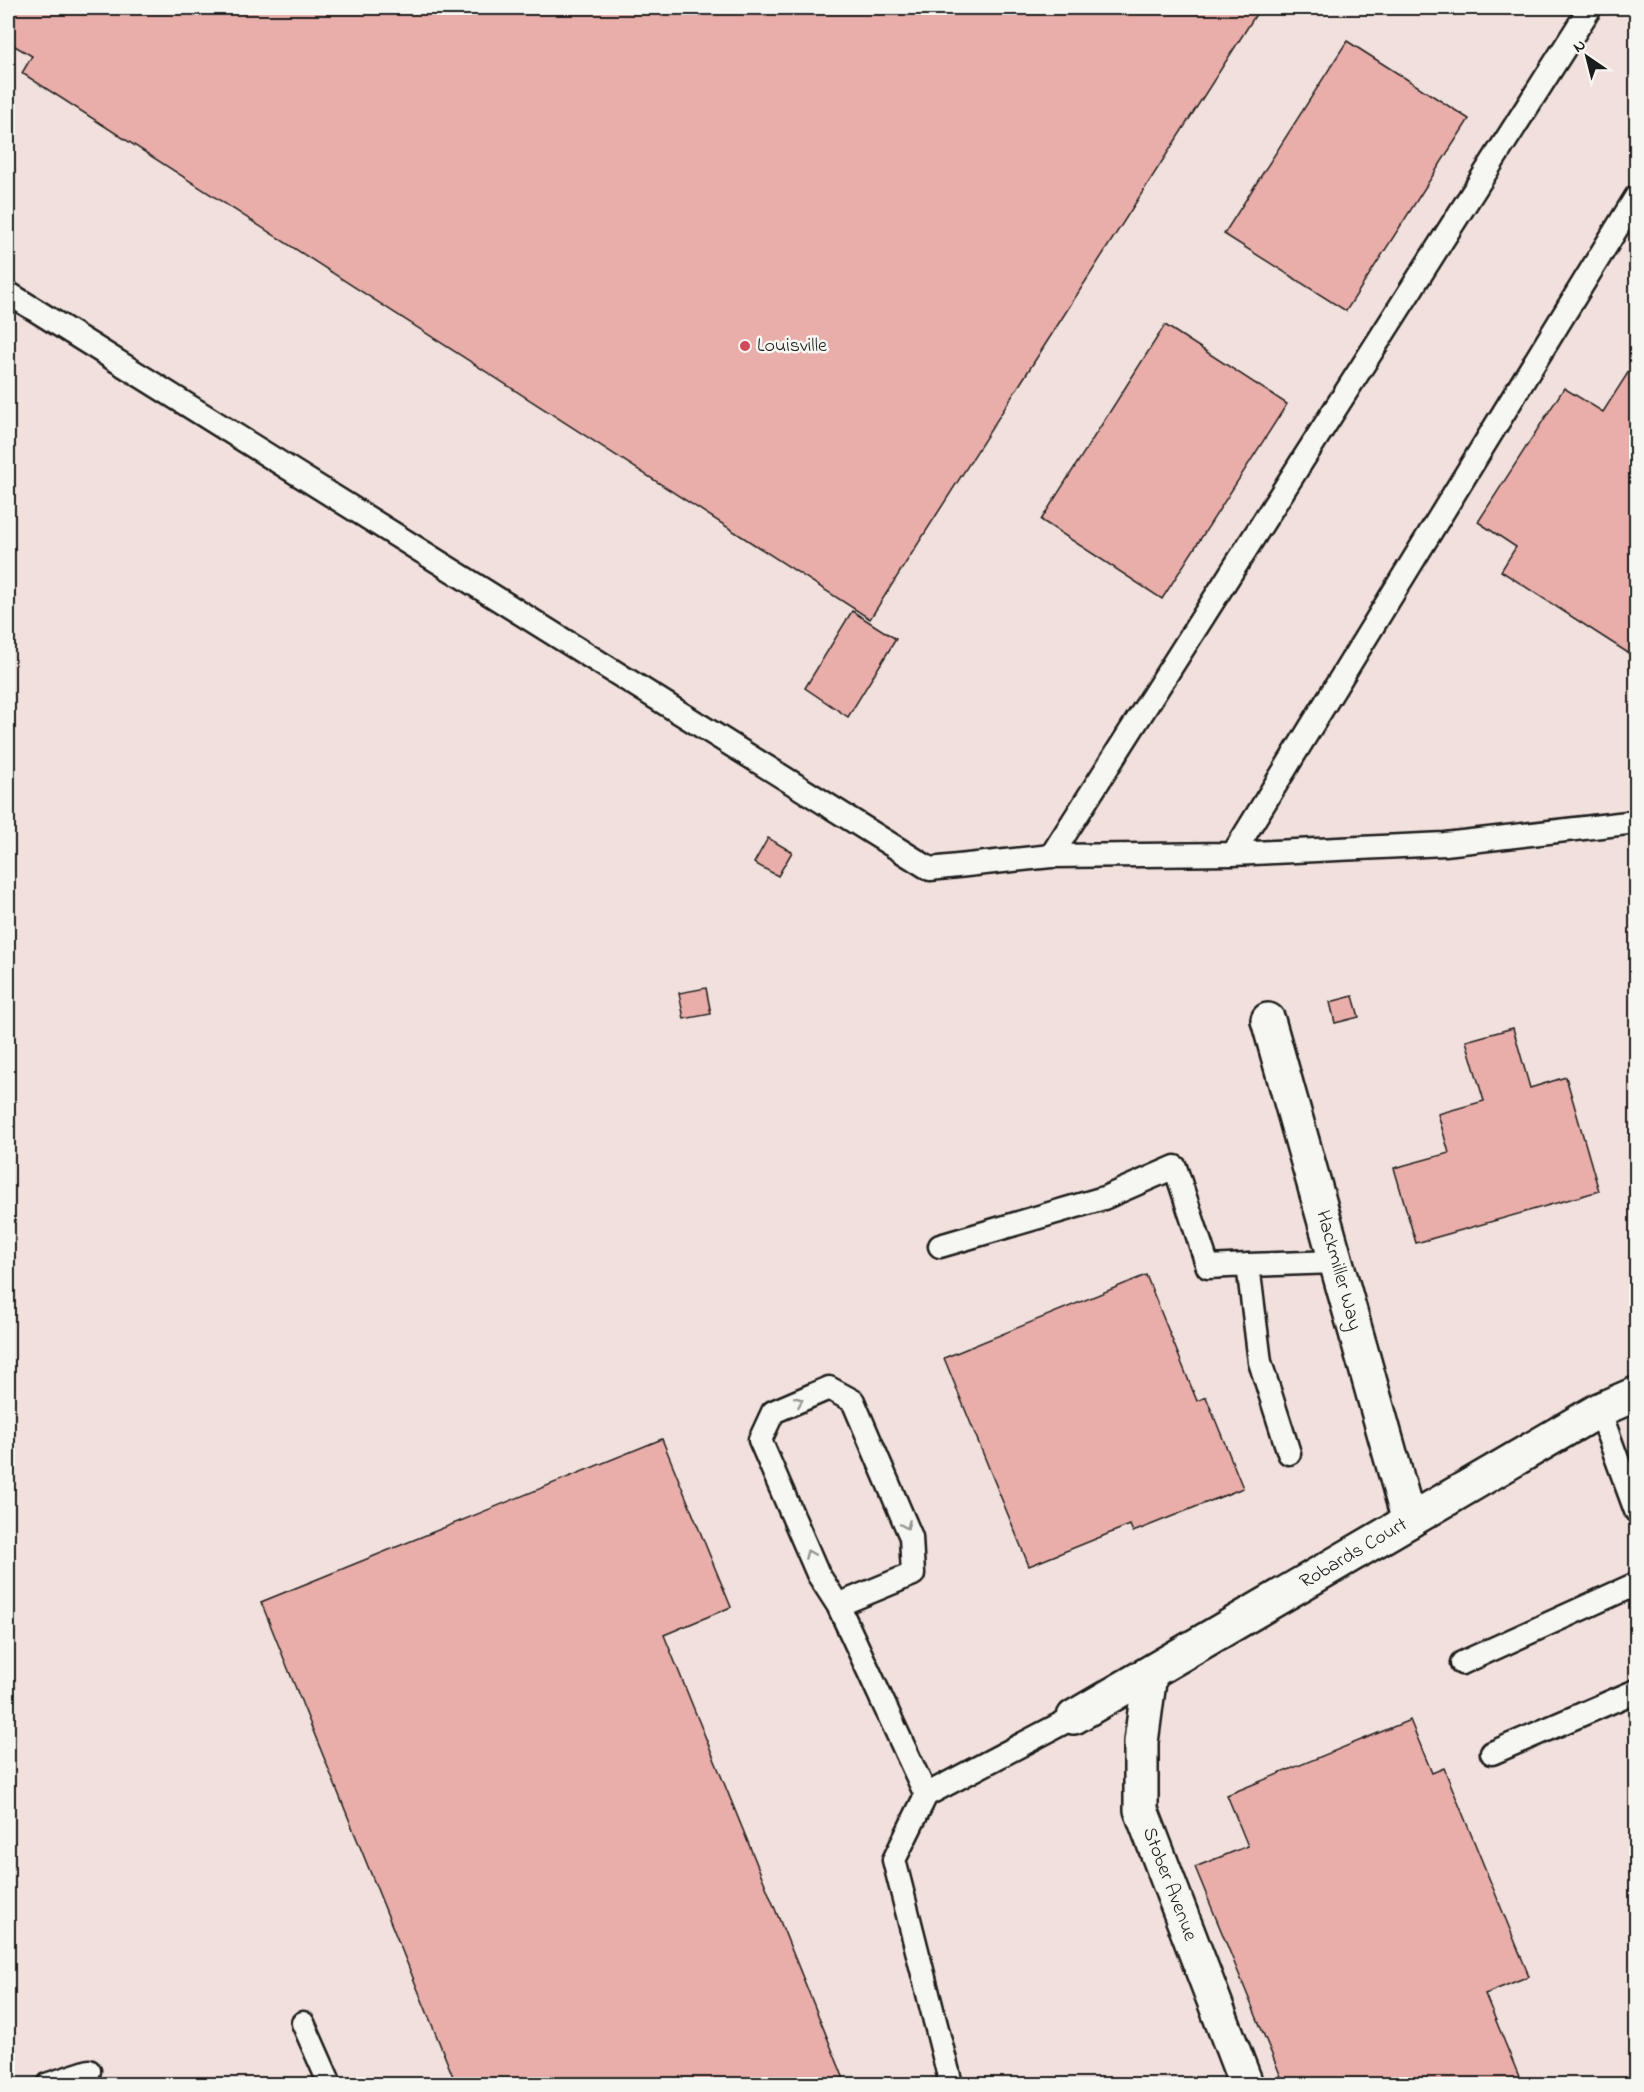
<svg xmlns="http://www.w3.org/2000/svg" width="1644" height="2092" font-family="'Indie Flower',sans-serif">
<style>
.built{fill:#f2e0dc}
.building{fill:#e9aea9;stroke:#1c1c1c;stroke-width:1.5}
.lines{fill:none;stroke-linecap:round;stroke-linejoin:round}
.lane-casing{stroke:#1c1c1c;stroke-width:27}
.street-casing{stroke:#1c1c1c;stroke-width:38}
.lane{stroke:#f6f6f2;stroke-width:22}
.street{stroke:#f6f6f2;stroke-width:33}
.oneway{stroke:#949492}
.poi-dot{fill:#d1495b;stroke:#f6f6f2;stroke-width:2}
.labels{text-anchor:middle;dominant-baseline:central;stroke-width:5;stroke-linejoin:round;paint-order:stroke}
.poi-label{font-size:20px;fill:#1c1c1c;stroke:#f6f6f2;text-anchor:start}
.street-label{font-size:20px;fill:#1c1c1c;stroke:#f6f6f2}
</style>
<rect width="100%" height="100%" fill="#f6f6f2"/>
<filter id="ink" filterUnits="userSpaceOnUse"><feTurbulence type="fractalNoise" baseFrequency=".0167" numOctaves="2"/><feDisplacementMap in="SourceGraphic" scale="12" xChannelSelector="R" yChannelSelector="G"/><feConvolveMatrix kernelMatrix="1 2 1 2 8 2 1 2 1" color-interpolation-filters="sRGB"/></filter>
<g filter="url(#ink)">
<path class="built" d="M8,8H1636V2084H8V1658L15,1653L8,1631Z"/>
<path class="building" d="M8,8H1260L870,619L22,73L32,56L8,42Z
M1347,41L1469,119L1346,311L1224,234Z
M1165,325L1287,404L1162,599L1041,520Z
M1636,360V658L1501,571L1516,547L1478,522L1564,388L1603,412Z
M852,611L896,639L848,717L805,688Z
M768,838L792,852L778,876L754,863Z
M706,988L711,1014L684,1019L679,993Z
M1353,996L1359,1017L1335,1023L1330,1002Z
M1513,1028L1530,1088L1566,1077L1599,1191L1416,1243L1394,1168L1449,1153L1438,1114L1484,1101L1466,1041Z
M1146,1275L1197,1401L1206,1397L1243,1488L1133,1532L1130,1525L1029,1566L944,1358Z
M662,1439L731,1607L664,1635L846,2084H456L261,1602Z
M1410,1720L1432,1773L1444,1768L1529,1976L1485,1994L1522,2084H1284L1195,1867L1248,1846L1227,1795Z"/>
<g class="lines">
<g class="lane-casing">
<path id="lane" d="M8,293L930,869L1051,856L1590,8
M1233,854L1636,197
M1051,856L1233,854L1445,844L1636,822
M940,1246L1104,1198L1175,1167L1208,1267L1248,1265
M1599,1410L1636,1511
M1289,1453L1260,1362L1248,1265L1336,1262
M838,1605L913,1574L911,1537L853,1401L829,1388L773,1412L760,1440L818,1574L838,1605L926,1795
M1462,1663L1636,1584
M1492,1753L1636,1691
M303,2023L330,2084
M49,2084L89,2071
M951,2084L894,1860L926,1795L1074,1717"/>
</g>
<g class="street-casing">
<g id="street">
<path id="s1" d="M1268,1020L1409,1521"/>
<path id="s2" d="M1150,1674L1141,1742V1810L1246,2084"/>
<path id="s3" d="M1074,1717L1599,1410L1636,1394"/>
</g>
</g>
<use href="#lane" class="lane"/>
<use href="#street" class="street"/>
</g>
<defs><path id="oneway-chevron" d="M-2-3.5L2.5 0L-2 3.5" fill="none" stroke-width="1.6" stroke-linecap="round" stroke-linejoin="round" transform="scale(1.5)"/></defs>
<g class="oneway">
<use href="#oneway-chevron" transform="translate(799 1401) rotate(-23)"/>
<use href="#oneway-chevron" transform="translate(906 1525) rotate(67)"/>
<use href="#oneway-chevron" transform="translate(809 1554) rotate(-113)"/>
</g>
</g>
<circle class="poi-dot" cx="745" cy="346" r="6"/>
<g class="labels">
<g class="poi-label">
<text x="757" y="346">Louisville</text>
</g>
<g class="street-label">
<text stroke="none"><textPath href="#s1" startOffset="260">Hackmiller Way</textPath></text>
<text stroke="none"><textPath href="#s3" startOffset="324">Robards Court</textPath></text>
<text stroke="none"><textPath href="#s2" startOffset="216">Stober Avenue</textPath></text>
</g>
</g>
<rect width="1644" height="2092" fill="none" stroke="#f6f6f2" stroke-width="30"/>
<rect x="15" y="15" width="1614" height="2062" fill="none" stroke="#1c1c1c" stroke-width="2" filter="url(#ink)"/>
<g transform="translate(1587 57) rotate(325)" stroke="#f6f6f2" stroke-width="4.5" paint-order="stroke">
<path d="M0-4.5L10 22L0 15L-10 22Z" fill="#1c1c1c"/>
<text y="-9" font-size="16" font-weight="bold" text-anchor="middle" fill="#1c1c1c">N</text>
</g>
</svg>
